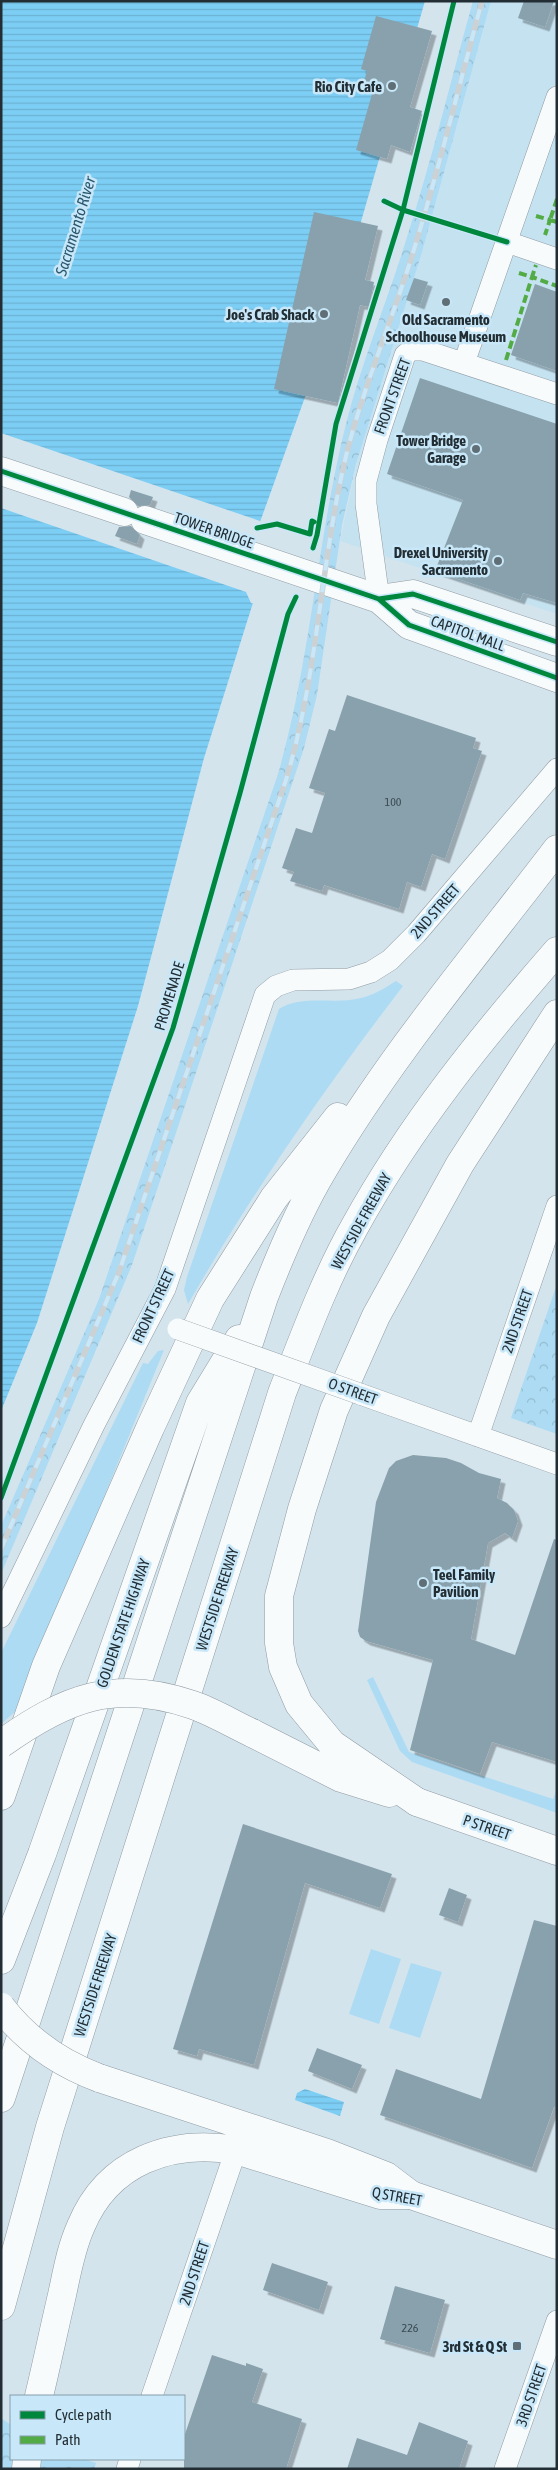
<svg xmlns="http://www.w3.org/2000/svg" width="558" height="2470" font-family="'Asap Condensed',sans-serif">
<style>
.built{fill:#c5e2f1}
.green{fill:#acdbf3}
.forest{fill:url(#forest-crowns)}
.water{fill:url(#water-rules)}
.pier{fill:#d3e4ed}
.building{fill:#88a1ac;filter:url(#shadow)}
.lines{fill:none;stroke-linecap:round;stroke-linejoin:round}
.minor-casing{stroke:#8f9ba2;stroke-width:22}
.major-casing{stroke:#8f9ba2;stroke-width:29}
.highway-casing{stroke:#8f9ba2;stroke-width:29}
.minor{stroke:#f8fbfc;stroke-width:21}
.major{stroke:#f8fbfc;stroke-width:28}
.highway{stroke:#f8fbfc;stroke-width:28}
.rail-casing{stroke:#ccd1d4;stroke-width:5.5}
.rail{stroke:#c8e7f8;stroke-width:4;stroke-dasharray:11;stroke-linecap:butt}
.minor-bridge-casing{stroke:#8f9ba2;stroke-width:22;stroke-linecap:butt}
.highway-bridge-casing{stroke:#8f9ba2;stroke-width:29;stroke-linecap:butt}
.minor-bridge{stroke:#f8fbfc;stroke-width:21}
.highway-bridge{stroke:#f8fbfc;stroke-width:28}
.quiet{stroke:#53ab45;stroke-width:4;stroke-dasharray:8 4;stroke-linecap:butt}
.cycleway-casing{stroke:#c8e7f8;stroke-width:8}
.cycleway{stroke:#00873e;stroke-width:5}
.poi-dot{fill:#606e75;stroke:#c8e7f8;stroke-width:2}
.labels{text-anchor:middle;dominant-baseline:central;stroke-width:5;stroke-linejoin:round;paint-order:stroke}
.number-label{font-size:12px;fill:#3c4b52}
.poi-label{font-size:15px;font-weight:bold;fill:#222e34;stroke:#c8e7f8;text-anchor:end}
.street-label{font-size:15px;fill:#222e34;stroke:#c8e7f8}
.water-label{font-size:16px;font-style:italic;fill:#2a576d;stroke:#c8e7f8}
</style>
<defs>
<pattern id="forest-crowns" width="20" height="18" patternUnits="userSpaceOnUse" patternTransform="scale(1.25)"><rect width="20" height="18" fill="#acdbf3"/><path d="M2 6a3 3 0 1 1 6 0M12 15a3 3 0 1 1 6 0" fill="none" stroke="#94bcd1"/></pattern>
<pattern id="water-rules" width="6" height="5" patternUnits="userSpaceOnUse" patternTransform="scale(1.25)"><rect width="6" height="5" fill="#7ccef5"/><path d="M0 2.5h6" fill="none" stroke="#6bb1d3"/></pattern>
<filter id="shadow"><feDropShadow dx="4.5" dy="4.5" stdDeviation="0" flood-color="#0004"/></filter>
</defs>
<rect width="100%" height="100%" fill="#d3e4ed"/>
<path class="built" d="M491,1H557V614L340,541L361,444L422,252Z"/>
<path class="green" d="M396,981L403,986C325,1088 252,1193 188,1304L184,1290L187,1277L279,1009C302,994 335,1005 361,998C374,995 385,988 396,981Z
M164,1350L17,1710L1,1724V1653L143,1363L148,1364L158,1351Z
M373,1677L409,1752L553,1799L557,1789V1813L412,1762L400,1751L367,1680Z
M371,1949L401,1959L379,2024L349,2014Z
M411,1963L442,1972L420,2038L389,2028Z"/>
<path class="forest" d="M473,1H491L422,252L356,464L342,525L317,695L304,748L132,1265L1,1574V1526L99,1299L278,774C311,660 317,539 346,424C362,360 388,300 407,237C432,159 451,80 473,1Z
M557,1284V1434L511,1418Z
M1,2418L11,2425V2459H84L96,2463L94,2469H1Z"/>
<path class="water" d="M1,1H425L331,325L260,522L257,590L204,758L138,1006L37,1323L1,1411Z
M305,2089L344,2102L340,2116L295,2100L297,2093Z"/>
<path class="pier" d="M1,433L263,522L259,590L255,604L251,603L246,592L1,508Z"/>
<path class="building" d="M524,1H554L545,27L518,18Z
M376,16L432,31L410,107L422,111L410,152L391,145L387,159L356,150L374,87L363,85L367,71L361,69Z
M314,212L378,226L365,280L374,282L369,307L360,305L338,403L274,389Z
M414,278L428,282L420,305L406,300Z
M535,284L557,292V371L511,355Z
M420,378L557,424V603L523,593L520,600L435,571L463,500L387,474Z
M131,490L153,497L150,505L138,506L129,497Z
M131,526L140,535L137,544L115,536L119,527Z
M347,695L476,738L473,748L482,751L445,859L432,854L421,887L407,882L399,909L324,885L322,891L290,881L294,872L282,868L296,828L312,833L325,793L309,788L329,729L335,731Z
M413,1455L446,1458L461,1463L479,1473L501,1479L497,1498L507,1503L514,1510L518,1521L512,1538L505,1533L488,1543L471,1639L515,1655L554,1539L557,1540V1762L492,1742L480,1774L410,1750L433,1660L366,1641L360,1637L358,1631L376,1502L389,1468L396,1461Z
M243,1824L392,1874L380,1908L305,1883L254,2065L199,2049L197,2056L173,2049Z
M449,1888L467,1895L458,1922L439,1915Z
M534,1920L557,1926V2108L554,2107L532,2168L380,2115L396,2069L481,2099Z
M317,2048L362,2065L352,2089L308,2071Z
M272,2263L328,2282L319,2310L263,2290Z
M395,2286L445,2300L430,2353L380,2339Z
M212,2355L246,2366V2363L263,2369L252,2402L302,2419L286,2469H184V2437Z
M419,2422L468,2441L459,2469H347L357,2438L407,2455Z"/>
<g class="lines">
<g class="minor-casing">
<path id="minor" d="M507,242L557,259
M464,363L557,97
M379,599L366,504V481L377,440L405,355L411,350H423L557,394
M360,1394L557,1464
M478,1436L557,1206
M1,1617L94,1425L165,1289L265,995L276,986L293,980L349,979L371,972L390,960L416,934L557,769
M152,2396L236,2150
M127,2469L130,2459
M505,2469L557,2321"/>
</g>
<g class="major-casing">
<path id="major" d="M1,471L124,512
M145,520L379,599L409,625L557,678
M379,599L413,594L557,642
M417,1802L557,1851
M236,2150L380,2195H411L557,2245"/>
</g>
<g class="highway-casing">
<path id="highway" d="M252,1733L341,1778L389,1793
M1,1796L46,1666L150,1428L210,1299L274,1198L338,1117
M417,1802L332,1744L299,1704L283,1667L279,1643V1596L302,1509L334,1410L376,1316L460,1164L557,1014
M1,1960L42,1854L200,1403L239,1339
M99,2078L327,2153L386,2176L411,2195
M1,2098L264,1297C281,1253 299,1210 323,1170C390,1056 477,954 557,849
M1,2306L50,2127L282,1393C304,1337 325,1279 355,1226C410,1126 482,1037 557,951
M39,2396C47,2363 54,2329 62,2295C67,2272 71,2248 81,2226C108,2161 171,2139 236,2150
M26,2469L27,2459"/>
</g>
<use href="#minor" class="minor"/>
<use href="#major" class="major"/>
<use href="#highway" class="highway"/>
<g class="rail-casing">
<path id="rail" d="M1,1549L119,1272L285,783C318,677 320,564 346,456C363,388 391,323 412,256C438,172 459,86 482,1"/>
</g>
<use href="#rail" class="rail"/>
<g class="minor-bridge-casing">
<path id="minor-bridge" d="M178,1329L360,1394"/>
</g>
<g class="highway-bridge-casing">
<path id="highway-bridge" d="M1,1744C65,1698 115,1678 193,1705C213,1712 233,1724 252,1733
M1,2007C27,2041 59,2063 99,2078"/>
</g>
<use href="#minor-bridge" class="minor-bridge"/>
<use href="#highway-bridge" class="highway-bridge"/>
<path class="quiet" d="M557,199L550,220L557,222
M536,216L550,220L545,235
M519,273L532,277L536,265
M506,360L532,277L557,286"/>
<g class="cycleway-casing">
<path id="cycleway" d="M384,201L403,210L507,242
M1,471L379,599L409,625L557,678
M257,528L277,524L310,534L312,521L314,522
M313,548L317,535L336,424L403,210L454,1
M379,599L413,594L557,642
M1,1498L173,1028L240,793L288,614L296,597"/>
</g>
<use href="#cycleway" class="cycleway"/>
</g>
<g class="poi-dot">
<circle cx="392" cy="86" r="5"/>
<circle cx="446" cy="302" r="5"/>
<circle cx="324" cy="314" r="5"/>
<circle cx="476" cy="449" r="5"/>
<circle cx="498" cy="561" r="5"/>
<circle cx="423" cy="1583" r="5"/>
<rect x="512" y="2341" width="10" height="10" rx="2.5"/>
</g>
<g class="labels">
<g class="number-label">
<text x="393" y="802">100</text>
<text x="410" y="2328">226</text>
</g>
<g class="poi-label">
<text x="382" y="86">Rio City Cafe</text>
<text x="314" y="314">Joe's Crab Shack</text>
<text x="446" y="319" text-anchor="middle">Old Sacramento<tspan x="446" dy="17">Schoolhouse Museum</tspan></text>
<text x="466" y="440">Tower Bridge<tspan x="466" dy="17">Garage</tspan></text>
<text x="488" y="552">Drexel University<tspan x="488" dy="17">Sacramento</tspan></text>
<text x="433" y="1574" text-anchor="start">Teel Family<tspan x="433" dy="17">Pavilion</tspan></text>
<text x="507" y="2346">3rd St &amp; Q St</text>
</g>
<g class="street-label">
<text transform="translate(392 396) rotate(-70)">FRONT STREET</text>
<text transform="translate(214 530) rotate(19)">TOWER BRIDGE</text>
<text transform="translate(468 633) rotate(20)">CAPITOL MALL</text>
<text transform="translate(435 911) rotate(-49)">2ND STREET</text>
<text transform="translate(169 996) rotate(-73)">PROMENADE</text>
<text transform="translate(361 1221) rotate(-61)">WESTSIDE FREEWAY</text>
<text transform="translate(153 1306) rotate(-65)">FRONT STREET</text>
<text transform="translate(517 1321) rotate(-71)">2ND STREET</text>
<text transform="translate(353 1391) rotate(20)">O STREET</text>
<text transform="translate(217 1599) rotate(-72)">WESTSIDE FREEWAY</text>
<text transform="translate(123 1623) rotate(-71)">GOLDEN STATE HIGHWAY</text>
<text transform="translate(487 1827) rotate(19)">P STREET</text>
<text transform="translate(95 1985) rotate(-72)">WESTSIDE FREEWAY</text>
<text transform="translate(397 2196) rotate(10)">Q STREET</text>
<text transform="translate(194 2273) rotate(-72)">2ND STREET</text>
<text transform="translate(531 2395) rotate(-71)">3RD STREET</text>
</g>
<g class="water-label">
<text transform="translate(75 226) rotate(-73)">Sacramento River</text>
</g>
</g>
<rect width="558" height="2470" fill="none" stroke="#222e34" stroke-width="5"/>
<rect x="10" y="2395" width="175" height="65" fill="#c8e7f8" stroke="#869daa"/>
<rect x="20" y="2411" width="25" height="8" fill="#00873e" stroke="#869daa"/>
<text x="55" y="2420" font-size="15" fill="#222e34">Cycle path</text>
<rect x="20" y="2436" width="25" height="8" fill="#53ab45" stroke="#869daa"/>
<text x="55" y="2445" font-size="15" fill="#222e34">Path</text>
</svg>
